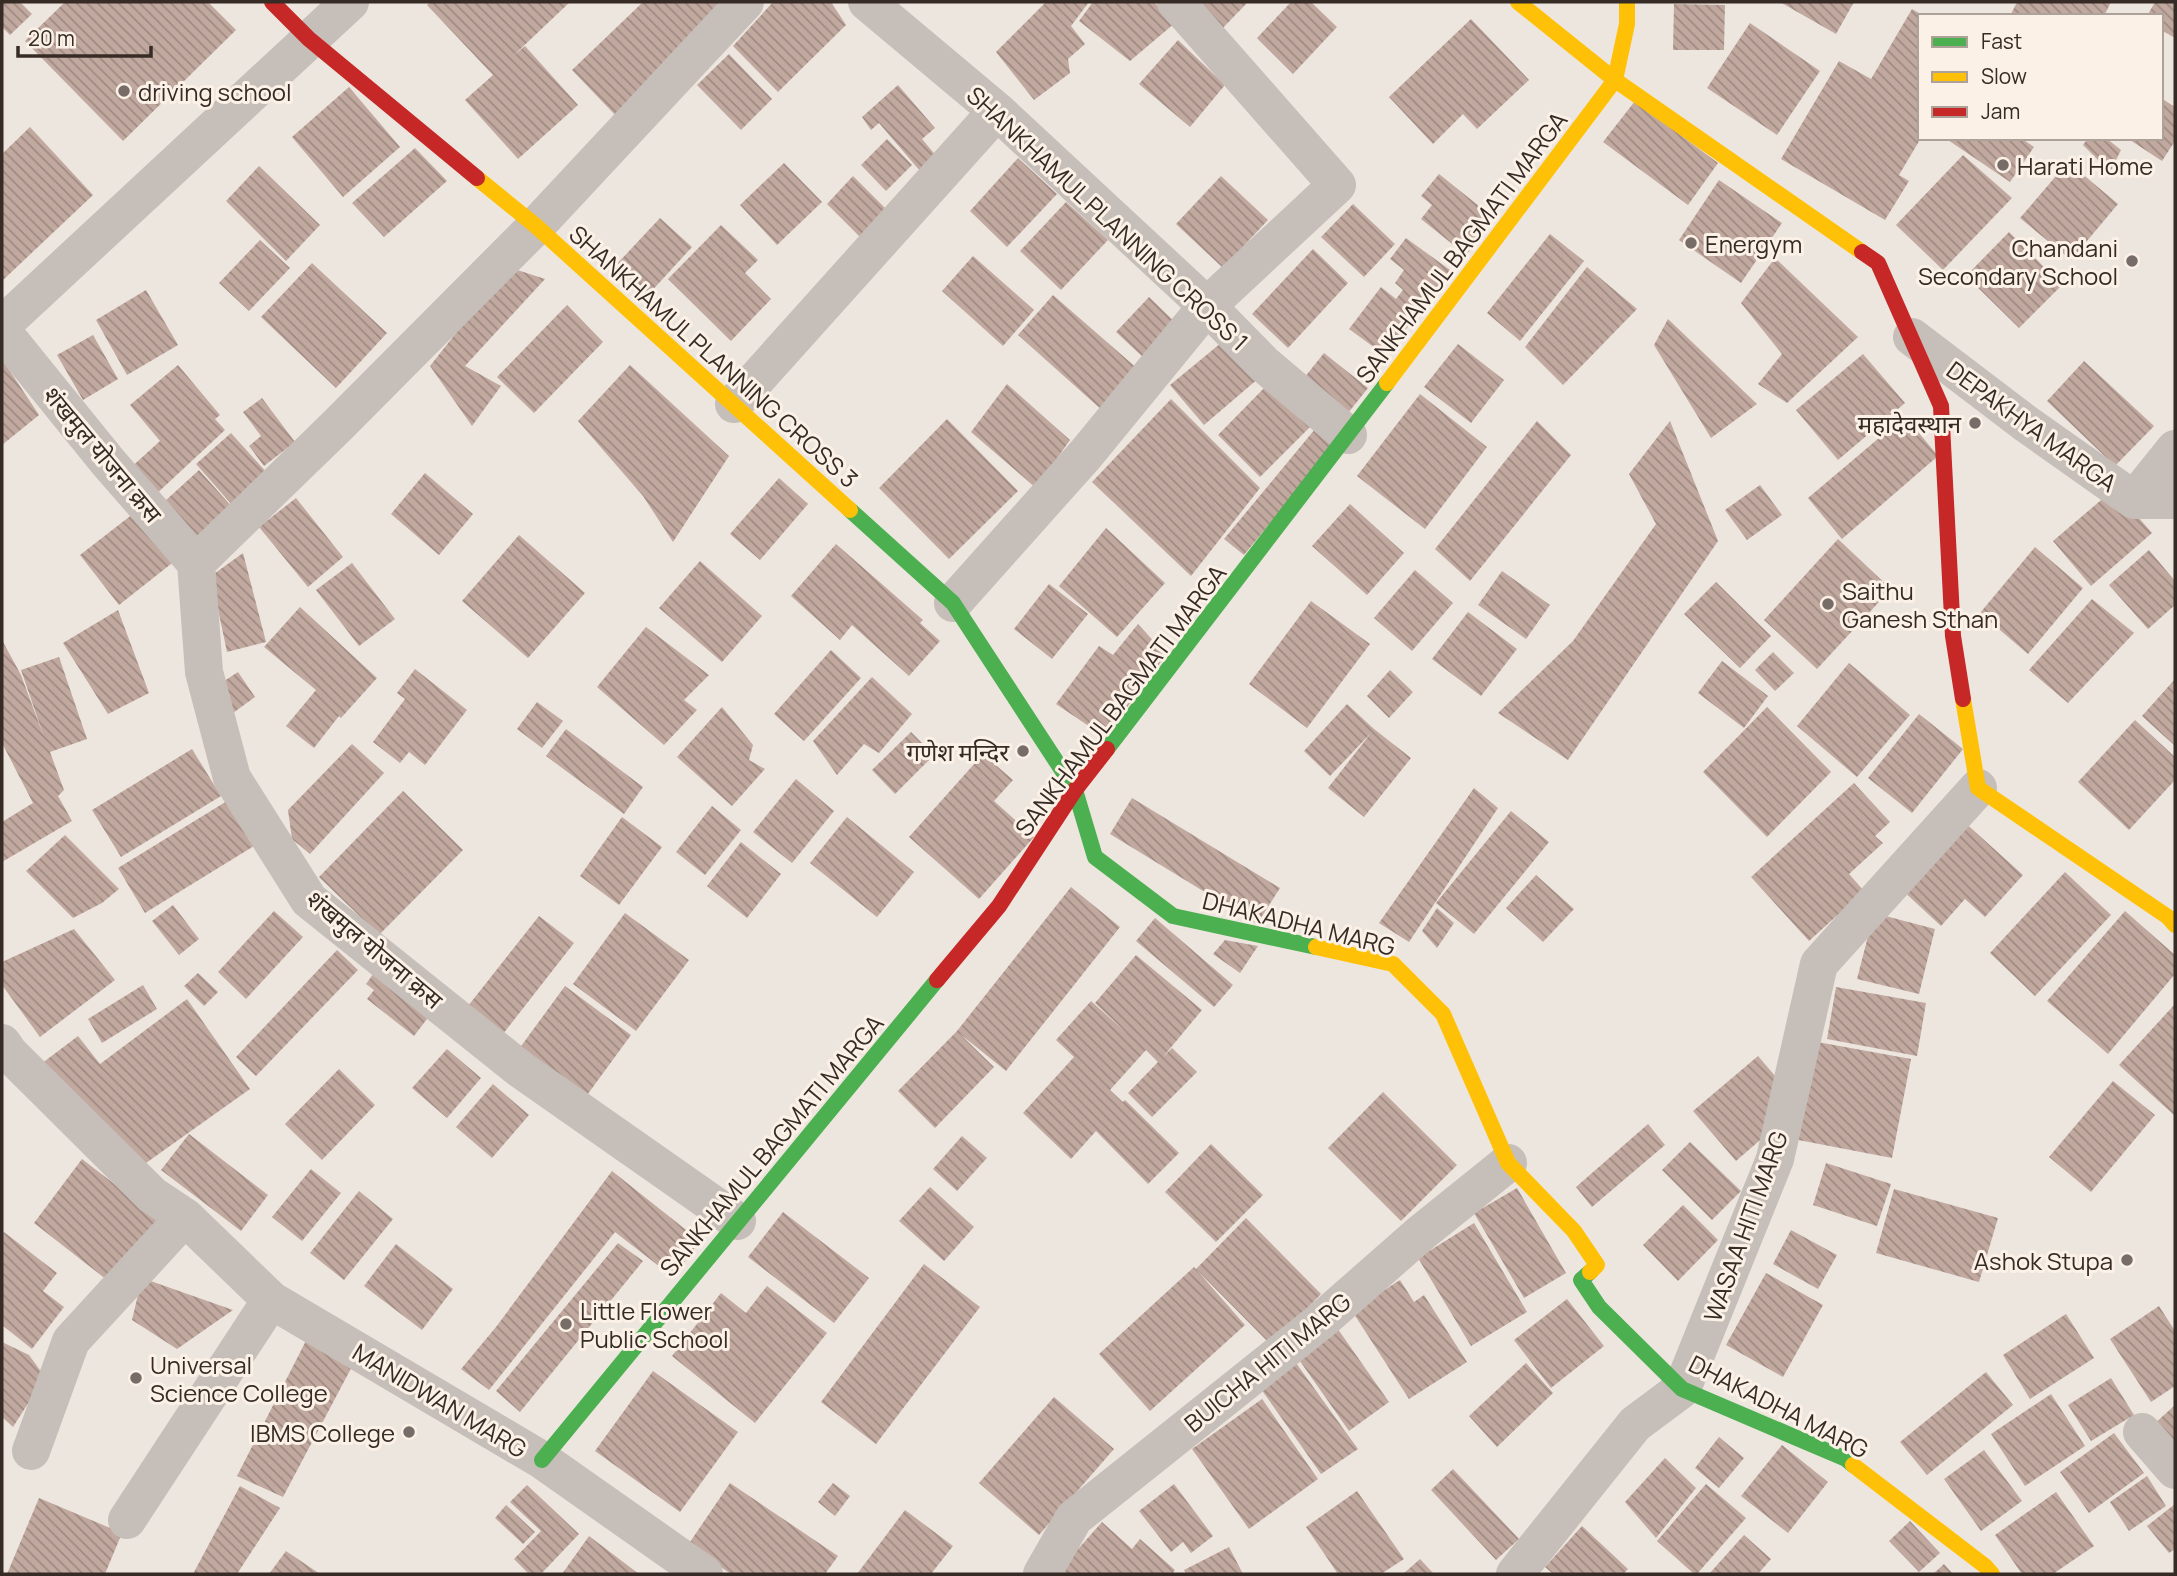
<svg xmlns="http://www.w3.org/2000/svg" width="2177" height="1576" font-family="Manrope,'Noto Sans Devanagari',sans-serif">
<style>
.building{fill:url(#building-back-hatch)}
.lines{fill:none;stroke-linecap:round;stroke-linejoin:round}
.street{stroke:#c6beb8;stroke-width:38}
.fast{stroke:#4caf50;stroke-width:16}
.slow{stroke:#ffc107;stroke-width:16}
.jam{stroke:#c62828;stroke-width:16}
.poi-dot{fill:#776c67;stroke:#fbf1e6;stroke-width:2.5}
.labels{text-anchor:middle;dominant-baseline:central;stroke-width:6;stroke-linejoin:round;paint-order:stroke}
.poi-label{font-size:24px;fill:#372b26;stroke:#fbf1e6;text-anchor:start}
.street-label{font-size:24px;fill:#372b26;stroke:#fbf1e6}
</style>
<defs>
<pattern id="building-back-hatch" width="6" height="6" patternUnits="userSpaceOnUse" patternTransform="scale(1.75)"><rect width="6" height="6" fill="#c2a9a0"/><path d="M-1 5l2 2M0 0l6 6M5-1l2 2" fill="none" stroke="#9e8a82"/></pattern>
</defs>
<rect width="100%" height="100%" fill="#ede6df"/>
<path class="building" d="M2,2H20L32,14L10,35L2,27Z
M65,2H208L236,30L123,141L25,41Z
M430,2H570L513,56L525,46L578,105L518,159L465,100L493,75L427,5Z
M643,2H725L617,117L572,70Z
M773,2H831L846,25L778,92L733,46Z
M1046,2H1089L1071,26L1085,44L1068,59L1070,73L1034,100L996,52Z
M1093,2H1154L1175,23L1130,61L1079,21Z
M1188,2H1248L1219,32Z
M1291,2H1311L1337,27L1293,74L1257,38Z
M1780,2H1854L1836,34Z
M2017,2H2111L2104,16H2010Z
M2155,2H2175V38L2161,30V16H2147Z
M1674,4L1725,5L1724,50H1673Z
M1912,9L1924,16H1920L1921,138L1899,175L1909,181L1885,220L1781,159L1839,61L1871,79Z
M1471,19L1529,80L1477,129L1463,114L1433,144L1389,97Z
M1750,23L1820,71L1777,135L1707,88Z
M1178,40L1225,85L1190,127L1139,84Z
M729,54L772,99L741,130L697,85Z
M898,85L935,128L922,139L943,164L926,178L879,123L871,130L862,117Z
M349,87L400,147L343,197L292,137Z
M2161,98L2175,107V141L2162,161L2127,138H2161Z
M1635,101L1718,163L1688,205L1603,142Z
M30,127L93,195L2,281V154Z
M1945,138H2021L2034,147L2010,182Z
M2088,138H2106L2121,150L2110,172L2083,145Z
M887,139L912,165L886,191L861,165Z
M415,148L447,181L384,237L352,203Z
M1963,155L2012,198L1943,270L1896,225Z
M1018,158L1057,194L1007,247L970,211Z
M2068,162L2118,204L2071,260L2020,218Z
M784,163L822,202L777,245L740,205Z
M259,166L320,225L286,261L226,201Z
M1439,174L1494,218L1466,255L1421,219L1432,205L1421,196Z
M853,176L892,215L866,243L827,204Z
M1221,176L1268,220L1223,268L1176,224Z
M1719,180L1782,223L1741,283L1679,240Z
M1066,202L1108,240L1061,290L1020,251Z
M1353,204L1395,244L1364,277L1321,237Z
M660,218L692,247L648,295L616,265Z
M721,225L758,260L745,273L771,299L731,341L668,279Z
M2009,232L2062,285L2019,328L1966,276Z
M1550,234L1584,261L1520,341L1487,313Z
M1406,238L1450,270L1386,356L1349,329L1381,287L1396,299L1403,290L1395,283L1404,270L1390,259Z
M260,240L290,268L249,311L219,283Z
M1313,249L1348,283L1288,348L1252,314Z
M973,256L1034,310L1003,346L942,291Z
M1775,258L1858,337L1787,403L1758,384L1782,354L1741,303Z
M312,263L387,333L336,388L261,317Z
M508,267L545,279L465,366L501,386L472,426L430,366Z
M1587,267L1637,309L1563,385L1525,347Z
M146,290L178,345L127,375L96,320Z
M1053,295L1139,370L1103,411L1018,335Z
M1149,297L1178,325L1145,359L1116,332Z
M567,305L603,342L534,413L497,377Z
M1668,319L1757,404L1711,438L1654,345Z
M93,335L118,379L83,400L57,355Z
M1227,338L1259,378L1204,425L1170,385Z
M1458,344L1504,380L1471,423L1424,387Z
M1324,353L1368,388L1340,423L1296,388Z
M1863,354L1905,403L1838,460L1796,410Z
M2,359L39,415L2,445Z
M2084,361L2154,426L2115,466L2047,401Z
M178,365L220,415L215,419L225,430L152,498L127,471L160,441L130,405Z
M630,365L729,456L673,542L643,496L578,421Z
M1007,384L1070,440L1036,488L971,432Z
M1268,384L1311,426L1260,477L1218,435Z
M1420,394L1487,447L1425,529L1357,476Z
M262,398L295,442L264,466L249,446L261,436L243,412Z
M1171,399L1260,488L1191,576L1092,482Z
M1905,416L1938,456L1842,539L1808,498Z
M947,419L1018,491L949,559L879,488Z
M1537,421L1571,455L1470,581L1435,549Z
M1670,421L1718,541L1568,760L1498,713L1573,641L1656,524L1629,474Z
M1320,423L1339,439L1244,555L1224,539Z
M231,433L268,474L233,506L196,464Z
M199,470L234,509L200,540L165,501Z
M425,473L473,514L439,555L391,514Z
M779,478L808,504L760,560L730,534Z
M1760,485L1782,515L1747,540L1725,510Z
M2114,489L2152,533L2091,586L2053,541Z
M296,498L343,557L308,587L259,527Z
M1350,504L1404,553L1367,595L1312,546Z
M138,510L176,560L119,605L80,555Z
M1106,528L1165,583L1117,637L1059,586Z
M519,535L585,593L528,658L462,601Z
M1838,539L1891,589L1817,669L1764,620Z
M836,544L923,620L920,623L940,641L909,676L852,625L840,640L791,596Z
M2035,547L2083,588L2028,654L1980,613Z
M2149,550L2175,581V605L2148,629L2109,585Z
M243,553L266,642L227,652L211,576Z
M700,561L762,616L722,662L659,608Z
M352,563L395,619L359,646L316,590Z
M1415,570L1453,603L1412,651L1374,618Z
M1502,571L1550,605L1526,639L1478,605Z
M1716,582L1771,636L1740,668L1684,614Z
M1049,584L1088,614L1052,659L1014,629Z
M2092,599L2134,633L2068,703L2029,670Z
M1311,601L1370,644L1307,728L1249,684Z
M300,607L377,678L341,718L339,716L314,748L286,726L316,690L264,647Z
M118,610L149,693L108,714L63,643Z
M1468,612L1517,649L1481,696L1432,659Z
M1138,624L1166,655L1105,737L1056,704L1099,646L1113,655Z
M646,627L709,675L684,700L697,710L664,745L597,687Z
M2,640L21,675L44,737L21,670L59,657L87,739L50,752L64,790L58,796L72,821L2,862V822L33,803L2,743Z
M831,650L861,678L804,741L774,714Z
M1773,652L1794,673L1775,691L1755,670Z
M1722,661L1768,696L1744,728L1698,693Z
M1849,663L1910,715L1857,777L1797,726Z
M415,669L467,710L425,765L409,752L400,763L373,742L405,699L397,693Z
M1390,670L1413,692L1389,718L1367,696Z
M238,672L255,697L233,713L215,687Z
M872,677L912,714L879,753L864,744L837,775L813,741Z
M2175,679V746L2142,716Z
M537,702L563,721L542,748L517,729Z
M1347,704L1374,729L1411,758L1364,817L1328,788L1371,733L1330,776L1304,751Z
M722,707L753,745L749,760L765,769L732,806L677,757Z
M1767,707L1831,772L1767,837L1703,772Z
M1919,714L1963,749L1912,813L1868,778Z
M2135,720L2175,757V780L2129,830L2078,782Z
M566,729L643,787L624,814L546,756Z
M911,732L934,755L895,794L872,770Z
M352,744L384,773L310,854L292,839L288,810Z
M192,749L221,796L121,857L92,810Z
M983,754L1013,780L994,801L1034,837L979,899L909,837Z
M796,779L834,811L792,863L753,832Z
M1854,783L1890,822L1875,836L1883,843L1849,874L1864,891L1809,941L1751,877Z
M1474,788L1498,808L1409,942L1379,923Z
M403,791L463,850L379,935L319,877Z
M1132,798L1280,888L1257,924L1110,834Z
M227,801L254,846L145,913L118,868Z
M712,806L741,830L705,875L676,852Z
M1511,811L1549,842L1474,934L1436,903Z
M622,817L662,847L619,905L580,876Z
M847,817L914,872L877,917L810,863Z
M1962,820L2023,875L1985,917L1965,899L1941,926L1900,888Z
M65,835L119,889L102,903L73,918L26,871Z
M741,842L781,874L747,918L707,886Z
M2065,872L2111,915L2035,996L1990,953Z
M1536,875L1574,909L1543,942L1506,908Z
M1071,887L1120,927L1006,1071L959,1033L994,1067L935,1128L898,1091L957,1031Z
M173,905L199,939L179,955L152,921Z
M1437,908L1454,923L1437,948L1422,931Z
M274,911L303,937L246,999L218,972Z
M2125,911L2175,955V974L2108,1054L2047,1001Z
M625,913L689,960L636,1031L573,984Z
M1874,913L1935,929L1919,994L1857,979Z
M539,916L574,943L503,1034L468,1006Z
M1155,918L1233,985L1214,1007L1136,941Z
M74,929L115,980L40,1037L2,985V962Z
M1225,940L1258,946L1240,973L1213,954Z
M337,950L358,970L256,1076L236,1057Z
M1136,955L1202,1010L1163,1057L1172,1048L1197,1072L1152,1117L1128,1093L1158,1062L1146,1050L1110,1090L1123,1102L1125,1100L1179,1153L1148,1184L1096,1131L1071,1159L1023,1113L1074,1057L1056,1040L1091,1001L1129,1035L1095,1003Z
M381,963L437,1006L414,1036L367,999L374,990L366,984Z
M198,973L218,992L204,1006L184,986Z
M143,985L157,1009L102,1043L88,1019Z
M565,986L631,1035L582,1102L516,1053Z
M1836,987L1926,1003L1917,1056L1827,1039Z
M187,999L250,1089L139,1168L41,1064L78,1036L100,1064Z
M2175,1004V1116L2119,1065Z
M1812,1041L1911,1059L1892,1158L1793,1139Z
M447,1049L481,1078L447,1118L412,1088Z
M1758,1056L1787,1090L1781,1122L1736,1161L1693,1111Z
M339,1069L375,1105L322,1160L285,1124Z
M2113,1081L2155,1115L2091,1192L2049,1157Z
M493,1084L529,1115L492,1158L456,1127Z
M1383,1092L1457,1165L1401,1221L1328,1148Z
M1648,1124L1665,1145L1592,1207L1576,1187Z
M189,1134L268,1195L241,1231L161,1170Z
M962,1136L987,1158L957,1191L933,1169Z
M1690,1142L1741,1191L1712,1220L1662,1170Z
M1211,1144L1263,1195L1216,1242L1165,1192Z
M82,1159L165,1223L116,1287L34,1223Z
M1826,1163L1891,1184L1877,1226L1813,1205Z
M311,1169L341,1193L302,1241L272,1217Z
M612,1171L700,1241L673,1277L615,1232L489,1390L461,1369L496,1327Z
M930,1187L974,1227L944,1261L899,1221Z
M1517,1188L1566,1273L1524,1298L1474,1213Z
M1894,1189L1998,1218L1979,1282L1876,1253Z
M359,1191L393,1219L344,1280L310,1253Z
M1683,1205L1718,1240L1678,1281L1643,1245Z
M783,1212L869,1278L834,1323L748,1257Z
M1246,1218L1321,1294L1271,1345L1196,1269Z
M1474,1223L1527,1312L1471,1346L1418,1258Z
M1791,1230L1837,1255L1818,1289L1773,1264Z
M4,1232L57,1273L43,1291L64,1307L32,1349L2,1325V1235Z
M618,1243L643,1261L520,1412L496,1391Z
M396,1244L453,1289L422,1330L364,1286Z
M924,1264L980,1307L876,1444L821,1402Z
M1194,1267L1245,1325L1150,1411L1099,1354Z
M1766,1273L1823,1305L1783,1377L1726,1345Z
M142,1278L233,1310L177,1349L132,1320Z
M1400,1280L1414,1302L1424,1295L1467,1362L1409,1399L1352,1311Z
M767,1286L827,1333L755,1423L672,1356L721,1293L746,1313Z
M1567,1299L1604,1346L1551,1388L1514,1340Z
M2159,1306L2175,1331V1386L2151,1402L2110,1339Z
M2066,1314L2094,1358L2030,1399L2003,1355Z
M314,1325L356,1359L283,1497L237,1476Z
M1335,1325L1389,1402L1349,1431L1295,1354Z
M2,1342L29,1355L45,1377L13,1427L2,1417Z
M1296,1363L1358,1449L1321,1474L1261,1389Z
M1526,1363L1553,1393L1497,1447L1469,1416Z
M653,1371L738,1432L680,1512L595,1451Z
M1986,1372L2013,1405L1927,1475L1900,1442Z
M2111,1378L2134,1415L2091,1441L2068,1405Z
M2051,1394L2085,1446L2025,1486L1991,1434Z
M1054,1397L1114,1449L1039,1535L979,1483Z
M1262,1399L1318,1479L1249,1529L1192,1449Z
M2175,1405V1449L2153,1425Z
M2114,1433L2144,1473L2089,1513L2060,1472Z
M1719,1437L1744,1458L1719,1488L1695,1468Z
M1782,1445L1828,1482L1788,1533L1741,1496Z
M1984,1450L2022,1501L1981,1531L1944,1479Z
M1665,1458L1696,1488L1656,1538L1625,1502Z
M1453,1469L1519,1539L1496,1560L1431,1490Z
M2147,1476L2166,1506L2129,1531L2110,1502Z
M730,1483L838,1556L825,1574H731L688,1545Z
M833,1483L850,1496L835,1516L818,1502Z
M1174,1484L1213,1536L1191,1553L1183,1542L1171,1552L1139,1511Z
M1706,1484L1746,1518L1697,1574H1694L1657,1541Z
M527,1485L579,1534L541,1574H529L514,1559L541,1531L510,1502Z
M240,1486L280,1508L237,1574H193Z
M1357,1491L1404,1559L1381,1574H1338L1306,1527Z
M2056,1492L2094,1546L2053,1574H2022L1995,1535Z
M39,1498L122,1533L105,1574H7Z
M2175,1504V1549L2169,1553L2147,1526Z
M506,1505L535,1532L523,1544L495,1518Z
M905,1510L953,1546L931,1574H857Z
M1910,1521L1940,1553L1919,1572L1889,1541Z
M1102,1522L1132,1549L1140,1539L1175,1570L1172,1574H1056Z
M1582,1526L1628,1569L1623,1574H1553L1545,1567Z
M1744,1535L1771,1559L1758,1574H1709Z
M589,1536L639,1574H562Z
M1229,1547L1243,1574H1186L1184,1570Z
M286,1551L320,1574H269Z
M1420,1559L1434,1574H1403Z
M1944,1564L1953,1574H1933Z"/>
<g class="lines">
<path class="street" d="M867,2L997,111L1207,306L1264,364L1348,435
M2,325L350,2
M2,331L108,462L196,563L204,672L232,778L309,900L520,1069L737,1221
M1912,337L2025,423L2134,500L2175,449
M734,404L997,111
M2134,500H2175
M196,563L337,426L536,226L745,2
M953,603L1086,454L1207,306L1337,185L1176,2
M2,1043L9,1053L152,1195L185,1217L271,1300L542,1460L704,1574
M2142,1432L2175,1470
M31,1451L71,1341L185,1217
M127,1520L271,1300
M1042,1574L1074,1518L1322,1320L1421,1233L1508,1163
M1515,1574L1635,1424L1682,1389L1775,1159L1819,964L1978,788"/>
<path class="fast" d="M850,510L953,603L1075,790L1095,857L1173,916L1316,947
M1107,749L1387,383
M1590,1272L1581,1280L1599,1307L1682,1389L1846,1459L1853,1465
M542,1460L937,980"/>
<path class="slow" d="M1518,2L1615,80L1862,252
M477,178L536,226L850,510
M1387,383L1615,80L1627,24V2
M1963,699L1978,788L2168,917L2175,925
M1316,947L1393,964L1443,1014L1508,1163L1574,1231L1597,1265L1590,1272
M1853,1465L1985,1566L1992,1574"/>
<path class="jam" d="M272,2L309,39L477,178
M1862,252L1878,263L1941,406L1953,636L1963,699
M937,980L999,906L1075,790L1107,749"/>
</g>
<g class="poi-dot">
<circle cx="124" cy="91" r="7"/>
<circle cx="2003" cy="165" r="7"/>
<circle cx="1691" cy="243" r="7"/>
<circle cx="2132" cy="261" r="7"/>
<circle cx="1975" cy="423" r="7"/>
<circle cx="1828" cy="604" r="7"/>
<circle cx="1023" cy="751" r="7"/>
<circle cx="2127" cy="1260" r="7"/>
<circle cx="566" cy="1324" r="7"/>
<circle cx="136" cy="1378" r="7"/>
<circle cx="409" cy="1432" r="7"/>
</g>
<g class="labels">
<g class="poi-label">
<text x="138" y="91">driving school</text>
<text x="2017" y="165">Harati Home</text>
<text x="1705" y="243">Energym</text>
<text x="2118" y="247" text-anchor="end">Chandani<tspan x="2118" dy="28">Secondary School</tspan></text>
<text x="1961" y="423" text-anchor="end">महादेवस्थान</text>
<text x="1842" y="590">Saithu<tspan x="1842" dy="28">Ganesh Sthan</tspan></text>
<text x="1009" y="751" text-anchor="end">गणेश मन्दिर</text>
<text x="2113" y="1260" text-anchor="end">Ashok Stupa</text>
<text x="580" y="1310">Little Flower<tspan x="580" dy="28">Public School</tspan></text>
<text x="150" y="1364">Universal<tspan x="150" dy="28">Science College</tspan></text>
<text x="395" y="1432" text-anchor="end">IBMS College</text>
</g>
<g class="street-label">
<text transform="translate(1108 218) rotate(43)">SHANKHAMUL PLANNING CROSS 1</text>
<text transform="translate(1461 247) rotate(-53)">SANKHAMUL BAGMATI MARGA</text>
<text transform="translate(714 356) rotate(42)">SHANKHAMUL PLANNING CROSS 3</text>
<text transform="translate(2032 426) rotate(36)">DEPAKHYA MARGA</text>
<text transform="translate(103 454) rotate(50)">शंखमुल योजना क्रस</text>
<text transform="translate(1120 700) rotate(-53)">SANKHAMUL BAGMATI MARGA</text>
<text transform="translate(1299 923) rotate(14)">DHAKADHA MARG</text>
<text transform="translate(375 949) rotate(40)">शंखमुल योजना क्रस</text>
<text transform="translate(771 1145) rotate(-50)">SANKHAMUL BAGMATI MARGA</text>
<text transform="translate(1745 1226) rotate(-70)">WASAA HITI MARG</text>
<text transform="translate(1267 1362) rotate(-39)">BUICHA HITI MARG</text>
<text transform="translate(440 1400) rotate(31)">MANIDWAN MARG</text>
<text transform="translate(1779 1406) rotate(27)">DHAKADHA MARG</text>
</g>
</g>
<rect width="2177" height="1576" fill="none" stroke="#372b26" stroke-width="7"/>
<rect x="1918" y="14" width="245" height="126" fill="#fbf1e6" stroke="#ada299" stroke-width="2"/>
<rect x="1932" y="37" width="35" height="10" fill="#4caf50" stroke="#ada299" stroke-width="2"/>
<text x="1981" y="49" font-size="21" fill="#372b26">Fast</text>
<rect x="1932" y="72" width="35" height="10" fill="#ffc107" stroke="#ada299" stroke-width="2"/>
<text x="1981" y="84" font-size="21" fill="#372b26">Slow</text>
<rect x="1932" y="107" width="35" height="10" fill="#c62828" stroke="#ada299" stroke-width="2"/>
<text x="1981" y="119" font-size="21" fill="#372b26">Jam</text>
<path d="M18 46v10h133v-10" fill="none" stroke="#372b26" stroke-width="3.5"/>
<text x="28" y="46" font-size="21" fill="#372b26" stroke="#fbf1e6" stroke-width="5" paint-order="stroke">20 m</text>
</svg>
